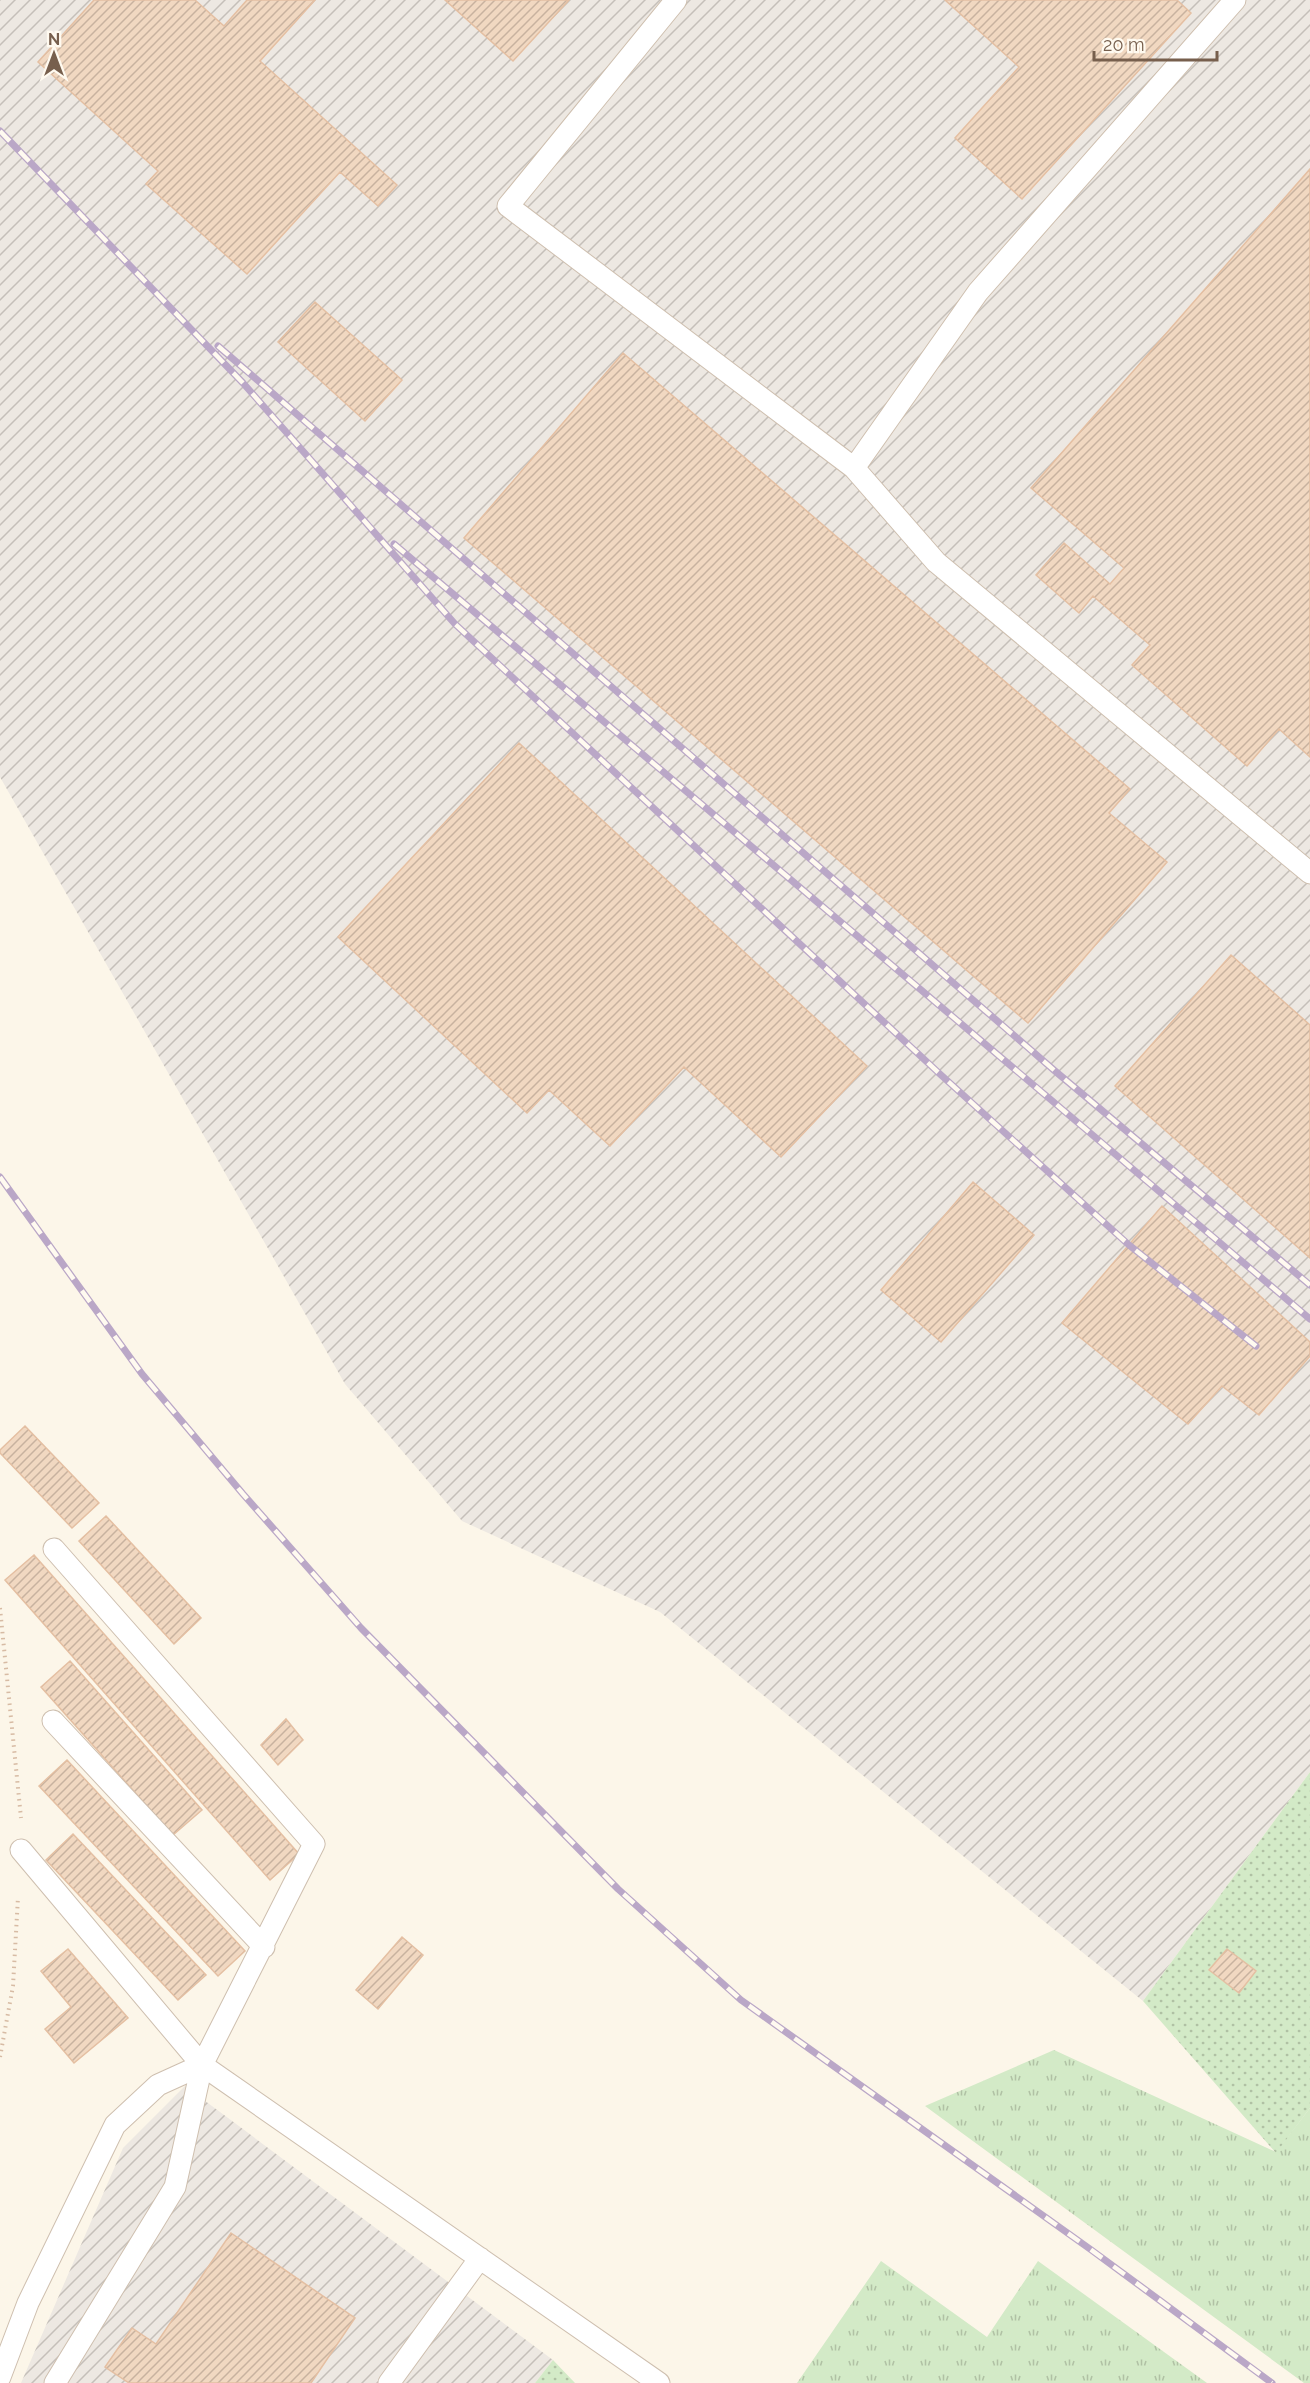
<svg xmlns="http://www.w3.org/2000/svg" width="1310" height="2383" font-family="Raleway,sans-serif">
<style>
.industrial{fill:url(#industrial-furrows)}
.grass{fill:url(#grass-tufts)}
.park{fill:url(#park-dots)}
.building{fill:url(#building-hatch);stroke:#e4bfa2;stroke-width:1.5}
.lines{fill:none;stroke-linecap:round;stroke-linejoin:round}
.service-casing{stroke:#cebfaf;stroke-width:23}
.path{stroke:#d7bba4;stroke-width:4;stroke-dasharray:1.5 4.5;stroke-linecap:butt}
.service{stroke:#fff;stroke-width:21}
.rail-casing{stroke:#baa7c7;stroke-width:7}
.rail{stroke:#fffaf0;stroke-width:4.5;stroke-dasharray:14;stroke-linecap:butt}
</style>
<defs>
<pattern id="industrial-furrows" width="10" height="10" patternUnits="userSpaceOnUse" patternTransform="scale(1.5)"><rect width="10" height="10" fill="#ede8e2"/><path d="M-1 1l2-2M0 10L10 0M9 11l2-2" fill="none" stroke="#c5bfb9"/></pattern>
<pattern id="grass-tufts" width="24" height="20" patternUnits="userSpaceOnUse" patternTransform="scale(1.5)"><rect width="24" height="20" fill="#d3eac7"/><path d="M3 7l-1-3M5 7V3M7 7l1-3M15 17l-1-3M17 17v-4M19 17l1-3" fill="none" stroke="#b0c1a4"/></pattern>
<pattern id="park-dots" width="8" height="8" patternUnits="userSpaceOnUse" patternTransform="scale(1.5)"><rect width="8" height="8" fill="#d3eac7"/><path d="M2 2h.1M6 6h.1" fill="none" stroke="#b0c1a4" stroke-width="1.8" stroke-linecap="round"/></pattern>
<pattern id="building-hatch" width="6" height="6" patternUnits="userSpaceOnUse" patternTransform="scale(1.5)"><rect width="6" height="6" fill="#f1d8c1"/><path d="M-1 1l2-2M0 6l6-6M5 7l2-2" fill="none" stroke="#c8b29f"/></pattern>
</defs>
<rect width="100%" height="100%" fill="#fcf6e9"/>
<path class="industrial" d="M0,0H1310V1772L1143,2001L660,1612L462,1521L345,1384L0,777Z
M185,2086L553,2360L535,2383H21L123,2148Z"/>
<path class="grass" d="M1054,2050L1276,2152L1310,2108V2383H1304L925,2106Z
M881,2261L987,2337L1038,2261L1207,2383H797Z"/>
<path class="park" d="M1310,1772V2108L1276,2153L1143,2001Z
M553,2360L575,2383H535Z"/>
<path class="building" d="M94,0H195L224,26L247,0H315L260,61L397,185L378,206L340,172L247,274L146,184L158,171L38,62Z
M445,0H569L513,61Z
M945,0H1177L1191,13L1022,199L955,138L1019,67Z
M1310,169V757L1279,729L1247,766L1132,665L1150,645L1093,596L1079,613L1036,575L1064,543L1110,584L1124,568L1031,488Z
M315,302L402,380L365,421L278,342Z
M623,353L1130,789L1109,813L1167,862L1028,1023L464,538Z
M519,743L867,1066L781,1157L684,1067L610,1146L549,1090L527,1113L338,937Z
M1231,955L1310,1025V1258L1115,1086Z
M973,1182L1034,1235L941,1342L881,1290Z
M1162,1206L1310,1342V1356L1259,1415L1222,1386L1188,1424L1062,1323Z
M25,1426L99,1503L72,1528L0,1453V1450Z
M106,1516L201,1618L174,1644L79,1541Z
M34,1555L299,1854L270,1880L5,1580Z
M70,1661L202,1810L173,1835L41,1687Z
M286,1719L303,1740L278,1765L261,1745Z
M67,1760L245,1951L218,1976L39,1786Z
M73,1834L206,1975L178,2000L46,1860Z
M402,1937L423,1955L378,2009L356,1990Z
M68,1949L128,2018L74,2063L45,2029L71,2007L41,1971Z
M1227,1949L1256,1971L1239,1993L1209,1970Z
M231,2233L355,2318L311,2383H129L105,2367L132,2328L156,2344Z"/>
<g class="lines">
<g class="service-casing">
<path id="service" d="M676,0L508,206L854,468
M1235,0L978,292L854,468L936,562L1310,873
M54,1549L314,1844L202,2065L659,2383
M53,1721L264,1947
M21,1850L202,2065
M0,2377L28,2303L115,2125L158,2085L202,2065
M55,2383L175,2187L202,2065
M389,2383L480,2258"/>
</g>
<path class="path" d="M0,1608L21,1818
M0,2057L13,1986L18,1897"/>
<use href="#service" class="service"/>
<g class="rail-casing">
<path id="rail" d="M0,131L243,383L455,624L941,1075L1129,1245L1256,1346
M218,346L1055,1071L1310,1285
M394,544L1310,1319
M0,1177L142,1374L243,1494L361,1628L618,1889L741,2000L1090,2249L1272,2383"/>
</g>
<use href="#rail" class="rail"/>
</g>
<g transform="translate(54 54)" stroke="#fffaf0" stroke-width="4.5" paint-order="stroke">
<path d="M0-4.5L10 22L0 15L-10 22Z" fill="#775f4d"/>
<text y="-9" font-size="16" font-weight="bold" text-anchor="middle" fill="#775f4d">N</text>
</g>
<path d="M1094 51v9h123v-9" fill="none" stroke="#775f4d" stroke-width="3"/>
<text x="1103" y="51" font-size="18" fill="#775f4d" stroke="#fffaf0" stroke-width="4.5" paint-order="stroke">20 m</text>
</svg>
